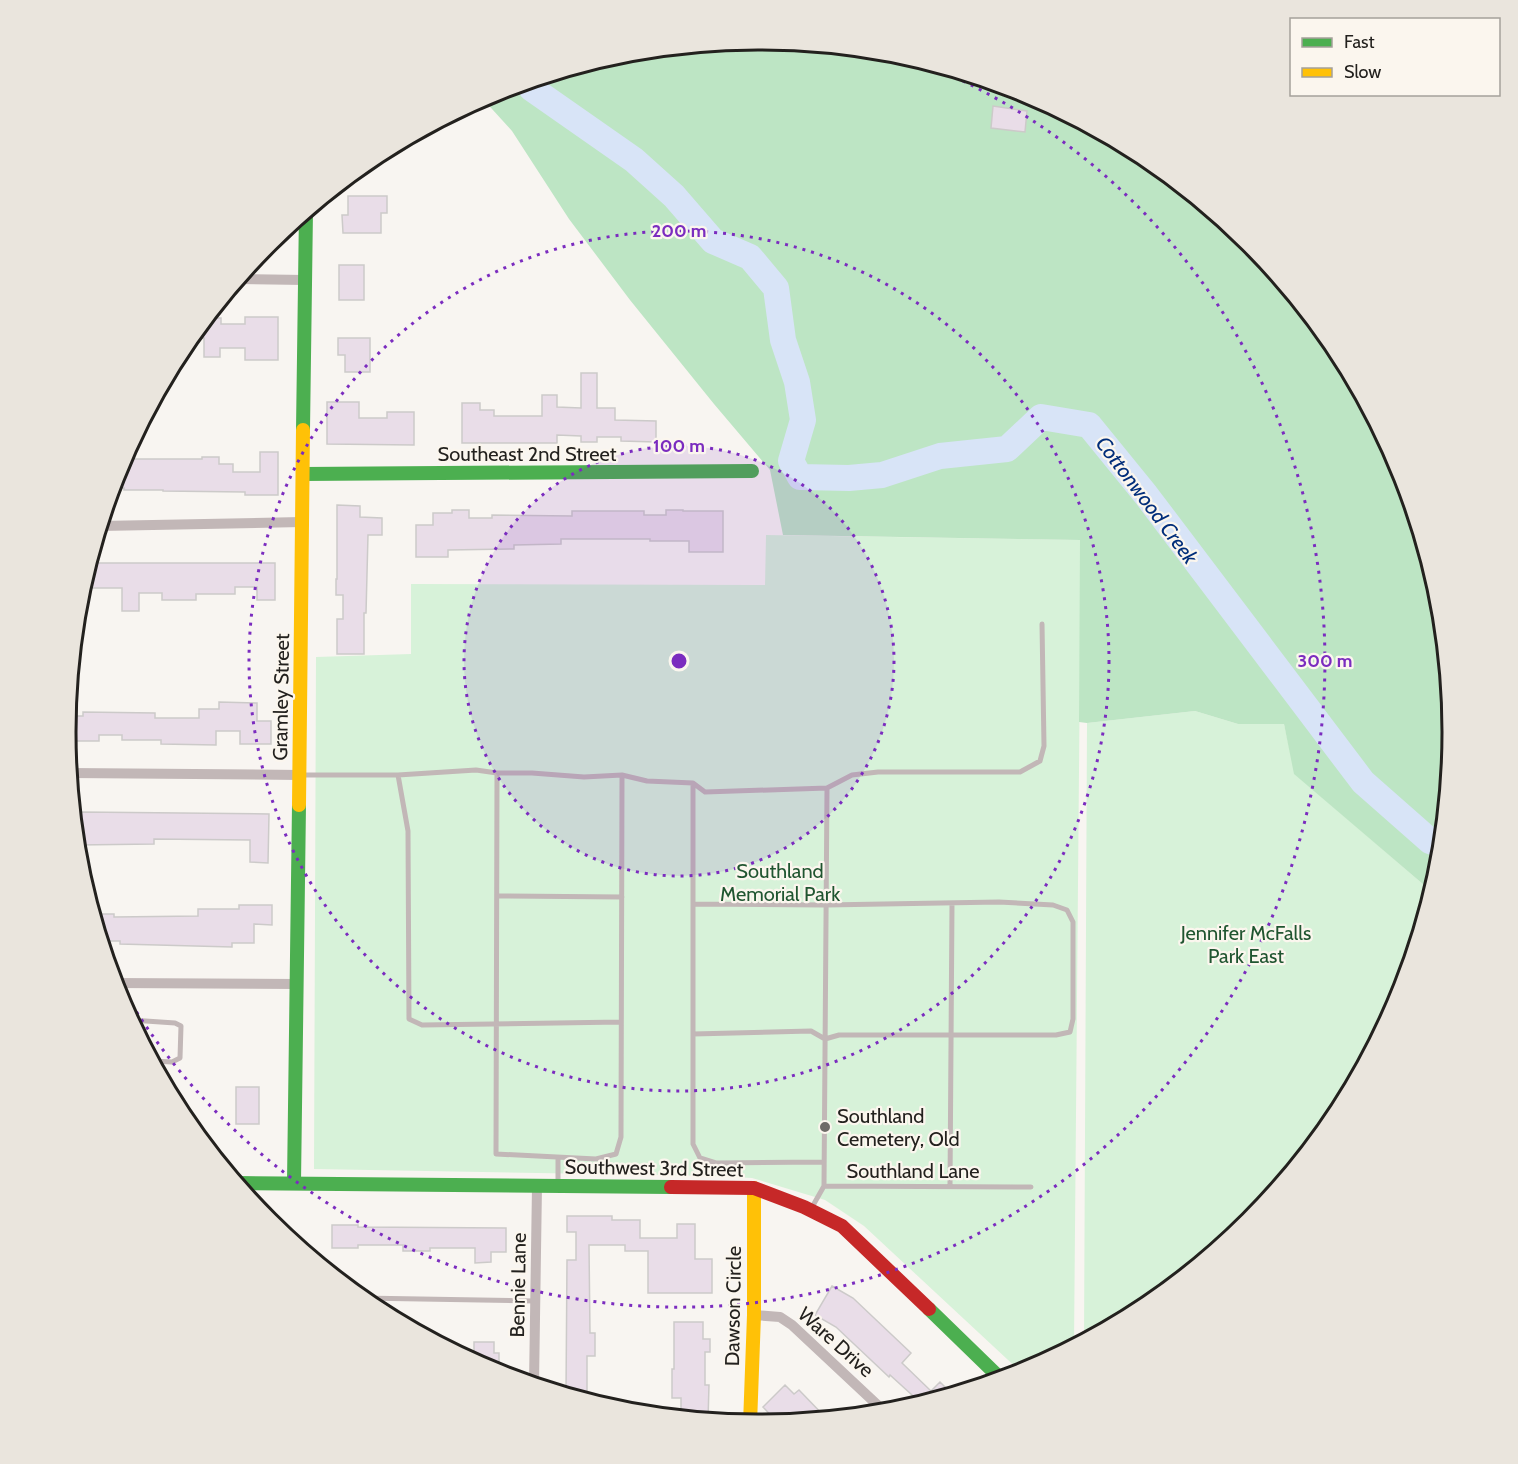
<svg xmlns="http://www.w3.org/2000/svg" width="1518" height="1464" font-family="Cabin,sans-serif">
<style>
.green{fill:#d7f2d9}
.forest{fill:#bde5c4}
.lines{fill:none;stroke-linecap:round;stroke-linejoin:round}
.river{stroke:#d8e4f7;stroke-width:26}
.building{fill:#e9dde8;stroke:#cccac9;stroke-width:1.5}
.lane{stroke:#c2b7b7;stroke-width:5}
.street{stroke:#c2b7b7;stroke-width:10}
.fast{stroke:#4caf50;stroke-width:14}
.slow{stroke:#ffc107;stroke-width:14}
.jam{stroke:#c62828;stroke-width:14}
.ring{fill:none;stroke:#7b2cbf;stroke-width:3;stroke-dasharray:3 6}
.poi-dot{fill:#6e6b68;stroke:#fbf6ee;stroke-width:2}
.labels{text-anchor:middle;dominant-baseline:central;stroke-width:4.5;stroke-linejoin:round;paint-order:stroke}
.street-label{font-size:20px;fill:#23211e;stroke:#fbf6ee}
.park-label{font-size:20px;fill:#205530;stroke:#fbf6ee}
.poi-label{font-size:20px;fill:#23211e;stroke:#fbf6ee;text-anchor:start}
.water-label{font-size:21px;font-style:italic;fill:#002d7a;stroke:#fbf6ee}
.rim{fill:none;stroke:#23211e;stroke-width:3}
.centre{fill:#7b2cbf;stroke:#fbf6ee;stroke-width:3}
.ring-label{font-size:18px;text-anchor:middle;font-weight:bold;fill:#7b2cbf;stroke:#fbf6ee;stroke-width:4.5;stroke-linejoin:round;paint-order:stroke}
</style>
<rect width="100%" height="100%" fill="#f8f5f1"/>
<path class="green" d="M766,535L1081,540L1074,1345L1024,1372L1022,1373L864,1226L825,1200L752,1178L714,1176L314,1169L316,657L411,654V584L765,585Z
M1195,711L1238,724H1284L1295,774L1431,891L1399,998L1335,1117L1249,1222L1144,1308L1084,1340L1087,723Z"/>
<path class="forest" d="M759,39L895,52L1025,92L1144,156L1249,242L1335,347L1399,467L1439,597L1452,732L1439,868L1431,891L1294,774L1284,724H1238L1195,711L1087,723L1079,722L1080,540L783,535L770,470L714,404L630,300L569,219L512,131L482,98L494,92L624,52Z"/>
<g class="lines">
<path class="river" d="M528,81L531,88L634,160L674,196L713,241L750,257L776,288L783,340L797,382L803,420L791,461L800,477L849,478L882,475L940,456L1007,449L1041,417L1089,425L1146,495L1363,782L1430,841L1441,845"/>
</g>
<path class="building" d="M993,106L1027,111L1025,132L991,128Z
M348,196H387V213H381V233H343L342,215H348Z
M339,265H364V300H339Z
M245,317H278V360H245V348H220V357H204V338H190L207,318H221V324H245Z
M338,338H370V372H345V355H338Z
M581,373H597V408H615V420L656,421V442L621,441V437H597V442H581V436L557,435V443H462V403H480V410H494V416H542V395H557V407L581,408Z
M327,402H359V418H387V412H414V445L327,444Z
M260,452H278V495H245V492L163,491V490H124V488H112L119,466L123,459H202V457H219V464H233V472H260Z
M337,505L360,506V517L382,518V535H368L366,613H364V654H337V619H343V595H336V579H337Z
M452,510H469V518H492V515L572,516V511H644V515H666V510H683V511H723V552H689V541H650V539H561V544L514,545V549L448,550V557H416V525H433V513H452Z
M90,563H275V600H257V587H235V594H196V600H162V593H139V611H122V588H82Z
M219,702L257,703V721H271V744H240V731H216V745L161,744V740H122V735H99V741H67L66,732L68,716H83V712L155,713V718H199V709H219Z
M81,812L269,814L268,863L250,862V840L154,839V844L77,845L75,819H81Z
M239,905H272V925L254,924V943H232V947L120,944V941H102L94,914H114V917L198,916V909H239Z
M236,1087H259V1124H236Z
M567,1216H612V1220H640V1238H677V1224H695V1259H712V1293H648V1251H625V1245H589L590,1333H595V1356H587V1398H580L566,1394L567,1260H576V1232H567Z
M332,1225H358V1227L506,1228V1252H491V1262L475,1263V1248H430V1251H403V1245H358V1248H332Z
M832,1286L853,1298L911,1353L902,1363L931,1391L940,1382L952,1394L917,1405L919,1403L912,1395L890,1375L889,1377L836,1327L815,1315Z
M674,1322H703V1339H710V1352H705V1385H709L708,1420L681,1417V1398H672V1369H674Z
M474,1342H494V1353H499V1374L458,1353H474Z
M785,1385L794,1394L799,1390L826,1418L778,1423L763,1407Z"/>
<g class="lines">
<path class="lane" d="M497,773L496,1154L596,1159L616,1154L621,1137L622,775
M301,775H398L476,770L497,773H532L584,777L622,775L647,781L693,783L705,792L827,788L852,775L878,772H1020L1040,761L1044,746L1042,624
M398,775L408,831L409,1019L422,1025L621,1022
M693,783V1144L700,1158L716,1163L824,1162
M497,896L622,897
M693,904L826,905L999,902L1053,905L1067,910L1073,922V1019L1070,1032L1056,1035H839L825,1039L811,1031L693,1034
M131,1020L175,1023L181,1026L180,1058L172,1062L153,1061
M171,1094L180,1096L183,1101L184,1118
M558,1158V1184
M824,1186L827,788
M950,1186L952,903
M811,1209L824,1186L1031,1187
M361,1298L535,1301"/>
<path class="street" d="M238,279L305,280
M101,526L302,522
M70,773L300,775
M114,983L297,984
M754,1315L780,1317L792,1325L886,1413
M534,1384L537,1186"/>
<path class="fast" d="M303,430L306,211
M303,474L752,471
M237,1183L671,1187
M294,1183L299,805
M929,1309L1001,1379"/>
<path class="slow" d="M299,805L303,430
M750,1424L754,1315V1188"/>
<path class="jam" d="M671,1187L754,1188L804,1207L842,1226L929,1309"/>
</g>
<circle cx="679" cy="661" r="215" fill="#7b2cbf" fill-opacity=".12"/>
<g class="ring">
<circle cx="679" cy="661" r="215"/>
<circle cx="679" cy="661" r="430"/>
<path d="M905 56A646 646 0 1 1 111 969"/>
</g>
<circle class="poi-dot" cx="825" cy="1127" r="6"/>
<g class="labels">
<g class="street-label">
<text x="527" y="454">Southeast 2nd Street</text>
<text transform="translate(281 697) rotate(-89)">Gramley Street</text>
<text transform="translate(654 1168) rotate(1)">Southwest 3rd Street</text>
<text x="913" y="1171">Southland Lane</text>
<text transform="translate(518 1285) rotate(-89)">Bennie Lane</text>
<text transform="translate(733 1306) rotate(-89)">Dawson Circle</text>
<text transform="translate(836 1342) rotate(42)">Ware Drive</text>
</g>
<g class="park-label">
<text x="780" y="871">Southland<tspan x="780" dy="23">Memorial Park</tspan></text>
<text x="1246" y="933">Jennifer McFalls<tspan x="1246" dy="23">Park East</tspan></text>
</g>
<g class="poi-label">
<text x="837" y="1116">Southland<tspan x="837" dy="23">Cemetery, Old</tspan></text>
</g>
<g class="water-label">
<text transform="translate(1147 500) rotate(53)">Cottonwood Creek</text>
</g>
</g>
<path d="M0 0H1518V1464H0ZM758 50H760A682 682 0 0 1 1442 732V732A682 682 0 0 1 760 1414H758A682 682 0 0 1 76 732V732A682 682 0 0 1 758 50Z" fill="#eae5dd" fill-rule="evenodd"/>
<path class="rim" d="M758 50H760A682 682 0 0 1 1442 732V732A682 682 0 0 1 760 1414H758A682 682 0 0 1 76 732V732A682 682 0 0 1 758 50Z"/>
<circle cx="679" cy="661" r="9" class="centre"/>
<g class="ring-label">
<text x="679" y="237">200 m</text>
<text x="679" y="452">100 m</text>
<text x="1325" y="667">300 m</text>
</g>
<rect x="1290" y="18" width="210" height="78" fill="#fbf6ee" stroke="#a5a19b" stroke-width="1.5"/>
<rect x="1302" y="38" width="30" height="9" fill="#4caf50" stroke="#a5a19b" stroke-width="1.5"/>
<text x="1344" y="48" font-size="18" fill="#23211e">Fast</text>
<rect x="1302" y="68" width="30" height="9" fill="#ffc107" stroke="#a5a19b" stroke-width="1.5"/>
<text x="1344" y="78" font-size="18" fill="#23211e">Slow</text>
</svg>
